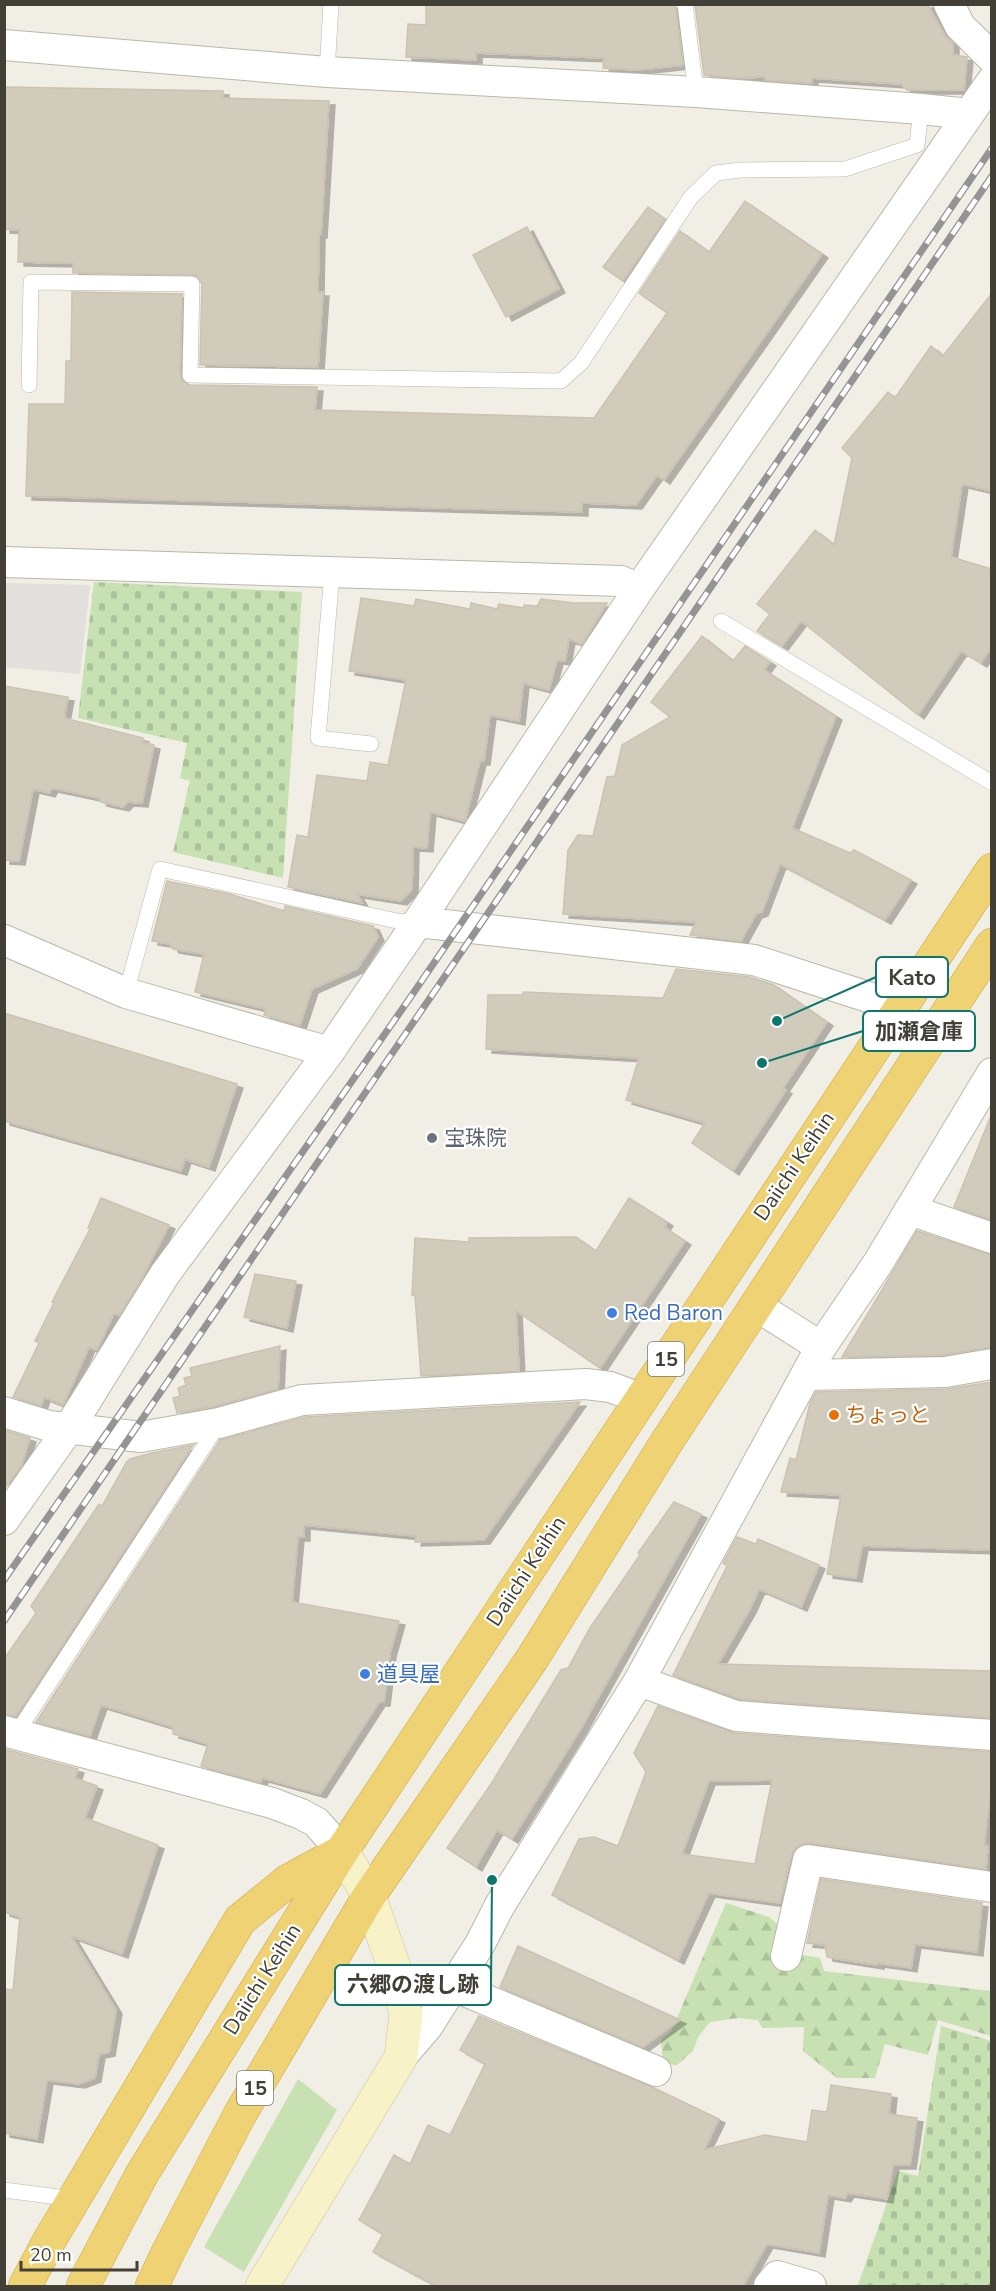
<svg xmlns="http://www.w3.org/2000/svg" width="996" height="2291" font-family="'Nunito Sans','Noto Sans JP',sans-serif">
<style>
.green{fill:#c7e1b2}
.forest{fill:url(#forest-firs)}
.cemetery{fill:url(#cemetery-stones)}
.parking{fill:#e2e0dd}
.building{fill:#d1cbbc;stroke:#cbc3b0;stroke-width:1.5;fill-rule:evenodd;filter:url(#shadow)}
.lines{fill:none;stroke-linecap:round;stroke-linejoin:round}
.lane-casing{stroke:#bbb7a9;stroke-width:16}
.street-casing{stroke:#bbb7a9;stroke-width:32}
.secondary-casing{stroke:#ccc499;stroke-width:34}
.highway-casing{stroke:#cca844;stroke-width:34}
.lane{stroke:#fff;stroke-width:15}
.street{stroke:#fff;stroke-width:30}
.secondary{stroke:#f8f2c8;stroke-width:33}
.highway{stroke:#eed273;stroke-width:33}
.rail-casing{stroke:#949494;stroke-width:7}
.rail{stroke:#fff;stroke-width:4.5;stroke-dasharray:14;stroke-linecap:butt}
.worship-dot{fill:#6b7280;stroke:#fff;stroke-width:2}
.shop-dot{fill:#3f7fe0;stroke:#fff;stroke-width:2}
.food-dot{fill:#e8710a;stroke:#fff;stroke-width:2}
.labels{text-anchor:middle;dominant-baseline:central;stroke-width:4.5;stroke-linejoin:round;paint-order:stroke}
.shield{fill:#fff;stroke:#7b7972;stroke-width:1.5}
.shield-label{font-size:20px;font-weight:bold;fill:#423f36}
.worship-label{font-size:21px;fill:#5b616d;stroke:#fff;text-anchor:start}
.street-label{font-size:21px;fill:#423f36;stroke:#fff}
.shop-label{font-size:21px;fill:#366cbe;stroke:#fff;text-anchor:start}
.food-label{font-size:21px;fill:#c56008;stroke:#fff;text-anchor:start}
.leader{fill:none;stroke:#0f766e;stroke-width:2}
.callout-dot{fill:#0f766e;stroke:#fff;stroke-width:2}
.callout{fill:#fff;stroke:#0f766e;stroke-width:2}
.callout-label{font-size:22px;text-anchor:middle;font-weight:bold;fill:#423f36}
</style>
<defs>
<pattern id="forest-firs" width="22" height="20" patternUnits="userSpaceOnUse" patternTransform="scale(1.5)"><rect width="22" height="20" fill="#c7e1b2"/><path d="M5 1l3.5 6h-7zM16 11l3.5 6h-7z" fill="#acc29a"/></pattern>
<pattern id="cemetery-stones" width="16" height="16" patternUnits="userSpaceOnUse" patternTransform="scale(1.5)"><rect width="16" height="16" fill="#c7e1b2"/><path d="M2 7V4a2 2 0 0 1 4 0v3zM10 15v-3a2 2 0 0 1 4 0v3z" fill="#acc29a"/></pattern>
<filter id="shadow"><feDropShadow dx="6" dy="4" stdDeviation="0" flood-color="#0004"/></filter>
</defs>
<rect width="100%" height="100%" fill="#f1eee5"/>
<path class="green" d="M298,2079L337,2110L244,2272L204,2247Z"/>
<path class="forest" d="M726,1903L769,1917L784,1930L799,1954L820,1958L824,1971L991,1991V2036L938,2020L928,2055L885,2044L875,2078H837L803,2051L804,2027L762,2028L758,2020L738,2018L710,2022L698,2037L693,2051L677,2065L663,2064L661,2039L671,2032Z"/>
<path class="cemetery" d="M94,582L302,592L283,878L173,852L190,781L180,778L187,743L78,718Z
M941,2026L991,2041V2286L858,2285L898,2171L918,2176Z"/>
<path class="parking" d="M5,583L90,585L80,674L5,667Z"/>
<path class="building" d="M426,4H675L683,65L638,70L603,68L604,58L476,53V60L406,57L408,24L426,25Z
M695,4H927L945,36L953,43V55L967,57L964,90H907L901,84L812,78V83L765,80V77L737,78L704,75Z
M4,87L223,91V98L329,101L321,234H319L318,292H323L318,367L200,365L202,284L196,275L73,273V263L18,262L19,230L4,229Z
M745,201L822,254L664,480L657,475L636,505L582,503V512L26,496L29,404H65L66,361H71L72,292L182,294L180,375L182,380L189,385L317,387L315,410L594,418L667,313L639,293L680,231L709,252Z
M648,207L665,219L623,281L603,267Z
M527,227L559,289L506,317L473,255Z
M992,293V491L962,484L951,557L992,569V646L981,663L961,651L918,715L801,621L782,646L757,631L770,614L757,604L815,530L834,545L852,458L842,448L888,392L895,398L931,346L943,356Z
M361,598L414,606L416,599L470,609L471,603L497,609L499,604L524,608V605L537,606L541,599L574,603H607L582,644L569,639L565,661L557,660L549,690L523,683L519,721L490,715L484,761H480L465,821L430,812L427,848L413,847L412,890L401,901L357,894L362,903L288,887L297,835L308,837L317,775L367,781L370,762L388,765L406,680L349,671Z
M702,636L733,661L745,646L770,662L764,670L836,716L792,828L850,853L854,850L911,880L885,920L780,864L762,912L756,914L741,941L690,935L696,922L563,914L568,850L578,835L593,836L607,777L615,776L622,745L670,717L651,702Z
M4,686L68,697L64,718L143,738L142,742L154,745L142,803L128,802L123,807L101,802L99,798L52,788L49,793L33,789L19,861L4,860Z
M167,881L230,894L284,911L285,906L373,926L378,937L357,969L312,989L300,1025L264,1015L266,1009L195,992L204,954L173,949L170,944L152,941Z
M676,969L750,977L774,985L827,1022L783,1088L786,1090L733,1171L692,1143L705,1123L626,1100L639,1058L486,1049L488,995H522L524,992L663,998Z
M4,1013L237,1084L209,1167L185,1159L181,1171L4,1121Z
M990,1118L992,1119V1220L954,1207Z
M101,1198L169,1225L139,1284L119,1315L114,1313L97,1350L89,1347L63,1405L44,1397L41,1406L13,1397L39,1343L35,1341L54,1303L52,1302L90,1229L88,1228Z
M629,1198L667,1222L664,1227L685,1241L600,1368L516,1311L519,1371L421,1376L415,1296L412,1295L415,1238L469,1242V1238L576,1237L596,1251Z
M917,1231L992,1255V1347L943,1355L842,1357Z
M255,1274L296,1281L287,1328L244,1317Z
M280,1346L278,1389L215,1406L177,1413L173,1398L180,1396L178,1388L186,1385L184,1378L192,1376L190,1368Z
M992,1382V1550L862,1546L856,1578L827,1574L841,1495L781,1492L790,1458L796,1460L810,1403L816,1392L946,1389Z
M580,1402L484,1540L415,1542L416,1536L304,1525V1537H298L292,1602L399,1621L390,1653L384,1702H379L320,1794L263,1778L260,1782L201,1766L208,1744L173,1734V1727L101,1705L90,1736L36,1722L220,1440L305,1417Z
M4,1430L30,1438L21,1467L4,1489Z
M193,1445L16,1716L4,1714V1659L36,1613L31,1606L99,1504L102,1506L126,1463L130,1459L152,1453Z
M674,1502L701,1514L580,1730L512,1839L497,1830L476,1867L447,1848L491,1784L561,1670L568,1668L590,1628L640,1555L638,1553Z
M737,1537L756,1544L758,1539L819,1565L801,1607L759,1589L750,1609L718,1664L992,1671V1718L740,1699L673,1675L727,1566L723,1563Z
M658,1706L735,1733L992,1752V1781L984,1845L988,1846L986,1869L811,1843L803,1844L795,1848L791,1856L780,1903L709,1893L678,1960L552,1895L579,1839L594,1837L618,1846L646,1772L634,1753ZM772,1780L755,1864L682,1854L709,1781Z
M4,1749L78,1769L75,1778L97,1786L85,1818L158,1845L122,1954L71,1936L116,2010L109,2052L99,2054L95,2078L79,2084L47,2080L37,2139L4,2133V1989L13,1990L20,1917L4,1912Z
M821,1879L982,1903L977,1952L915,1944L911,1968L878,1963V1965L827,1957L825,1945L807,1943Z
M518,1946L680,2020L643,2047L500,1987Z
M479,2016L652,2087L719,2119L704,2150L765,2135L807,2142L812,2110L827,2112L831,2085L891,2094L889,2114L917,2118L910,2165H893L887,2199L848,2193L845,2198L828,2195L819,2253L767,2244L743,2286H436L373,2252L383,2234L359,2220L394,2155L410,2164L428,2125L450,2135L485,2064L460,2050Z"/>
<g class="lines">
<g class="lane-casing">
<path id="lane" d="M685,4L696,92
M327,72L331,4
M29,385L31,282L192,284L190,375L561,381L581,363L691,197L716,173L741,170L845,169L917,145L921,109
M332,573L318,738L371,744
M721,621L992,783
M126,993L160,869L397,921L418,922
M16,1734L218,1425
M4,2190L74,2199"/>
</g>
<g class="street-casing">
<path id="street" d="M949,4L960,26L992,58
M4,45L327,72L696,92L921,109L969,114
M4,562L621,581L639,589
M418,922L754,960L868,997L897,1011
M4,940L126,993L329,1052L165,1274L69,1428L4,1520
M329,1052L418,922L639,589L992,81
M910,1210L992,1238
M755,1305L821,1347
M807,1375L945,1372L992,1364
M4,1412L49,1426L141,1437L219,1423L302,1400L586,1384L610,1387L640,1398
M639,1681L736,1716L992,1735
M4,1731L272,1803L301,1814L316,1822L342,1851
M786,1956L808,1860L992,1887
M453,1986L656,2071
M401,2057L427,2027L480,1944L500,1905L639,1681L821,1347L878,1263L992,1073
M769,2286L777,2276L811,2286"/>
</g>
<g class="secondary-casing">
<path id="secondary" d="M262,2286L401,2057L406,2014L393,1964L369,1896L342,1851"/>
</g>
<g class="highway-casing">
<path id="highway" d="M25,2286L49,2241L240,1920L288,1881L341,1852
M83,2286L142,2174L342,1851L992,870
M152,2286L168,2252L239,2116L369,1896L532,1659L666,1443L992,945"/>
</g>
<use href="#lane" class="lane"/>
<use href="#street" class="street"/>
<use href="#secondary" class="secondary"/>
<use href="#highway" class="highway"/>
<g class="rail-casing">
<path id="rail" d="M4,1580L412,995L992,148
M4,1621L992,176"/>
</g>
<use href="#rail" class="rail"/>
</g>
<circle class="worship-dot" cx="432" cy="1138" r="6"/>
<g class="shop-dot">
<circle cx="612" cy="1313" r="6"/>
<circle cx="365" cy="1674" r="6"/>
</g>
<circle class="food-dot" cx="834" cy="1415" r="6"/>
<g class="labels">
<g class="shield">
<rect x="648" y="1342" width="36" height="34" rx="4.5"/>
<rect x="237" y="2071" width="36" height="34" rx="4.5"/>
</g>
<g class="shield-label">
<text x="666" y="1359">15</text>
<text x="255" y="2088">15</text>
</g>
<g class="worship-label">
<text x="444" y="1138">宝珠院</text>
</g>
<g class="street-label">
<text transform="translate(794 1166) rotate(-56)">Daiichi Keihin</text>
<text transform="translate(526 1571) rotate(-57)">Daiichi Keihin</text>
<text transform="translate(262 1979) rotate(-58)">Daiichi Keihin</text>
</g>
<g class="shop-label">
<text x="624" y="1313">Red Baron</text>
<text x="377" y="1674">道具屋</text>
</g>
<g class="food-label">
<text x="846" y="1415">ちょっと</text>
</g>
</g>
<path class="leader" d="M777 1021L876 977M762 1063L863 1031M492 1880L491 1985"/>
<g class="callout-dot">
<circle cx="777" cy="1021" r="6"/>
<circle cx="762" cy="1063" r="6"/>
<circle cx="492" cy="1880" r="6"/>
</g>
<g class="callout">
<rect x="876" y="957" width="72" height="40" rx="6"/>
<rect x="863" y="1011" width="112" height="40" rx="6"/>
<rect x="335" y="1965" width="156" height="40" rx="6"/>
</g>
<g class="callout-label">
<text x="912" y="985">Kato</text>
<text x="919" y="1039">加瀬倉庫</text>
<text x="413" y="1992">六郷の渡し跡</text>
</g>
<rect width="996" height="2291" fill="none" stroke="#423f36" stroke-width="12"/>
<path d="M21 2261v9h116v-9" fill="none" stroke="#423f36" stroke-width="3"/>
<text x="30" y="2261" font-size="18" fill="#423f36" stroke="#ffffff" stroke-width="4.5" paint-order="stroke">20 m</text>
</svg>
